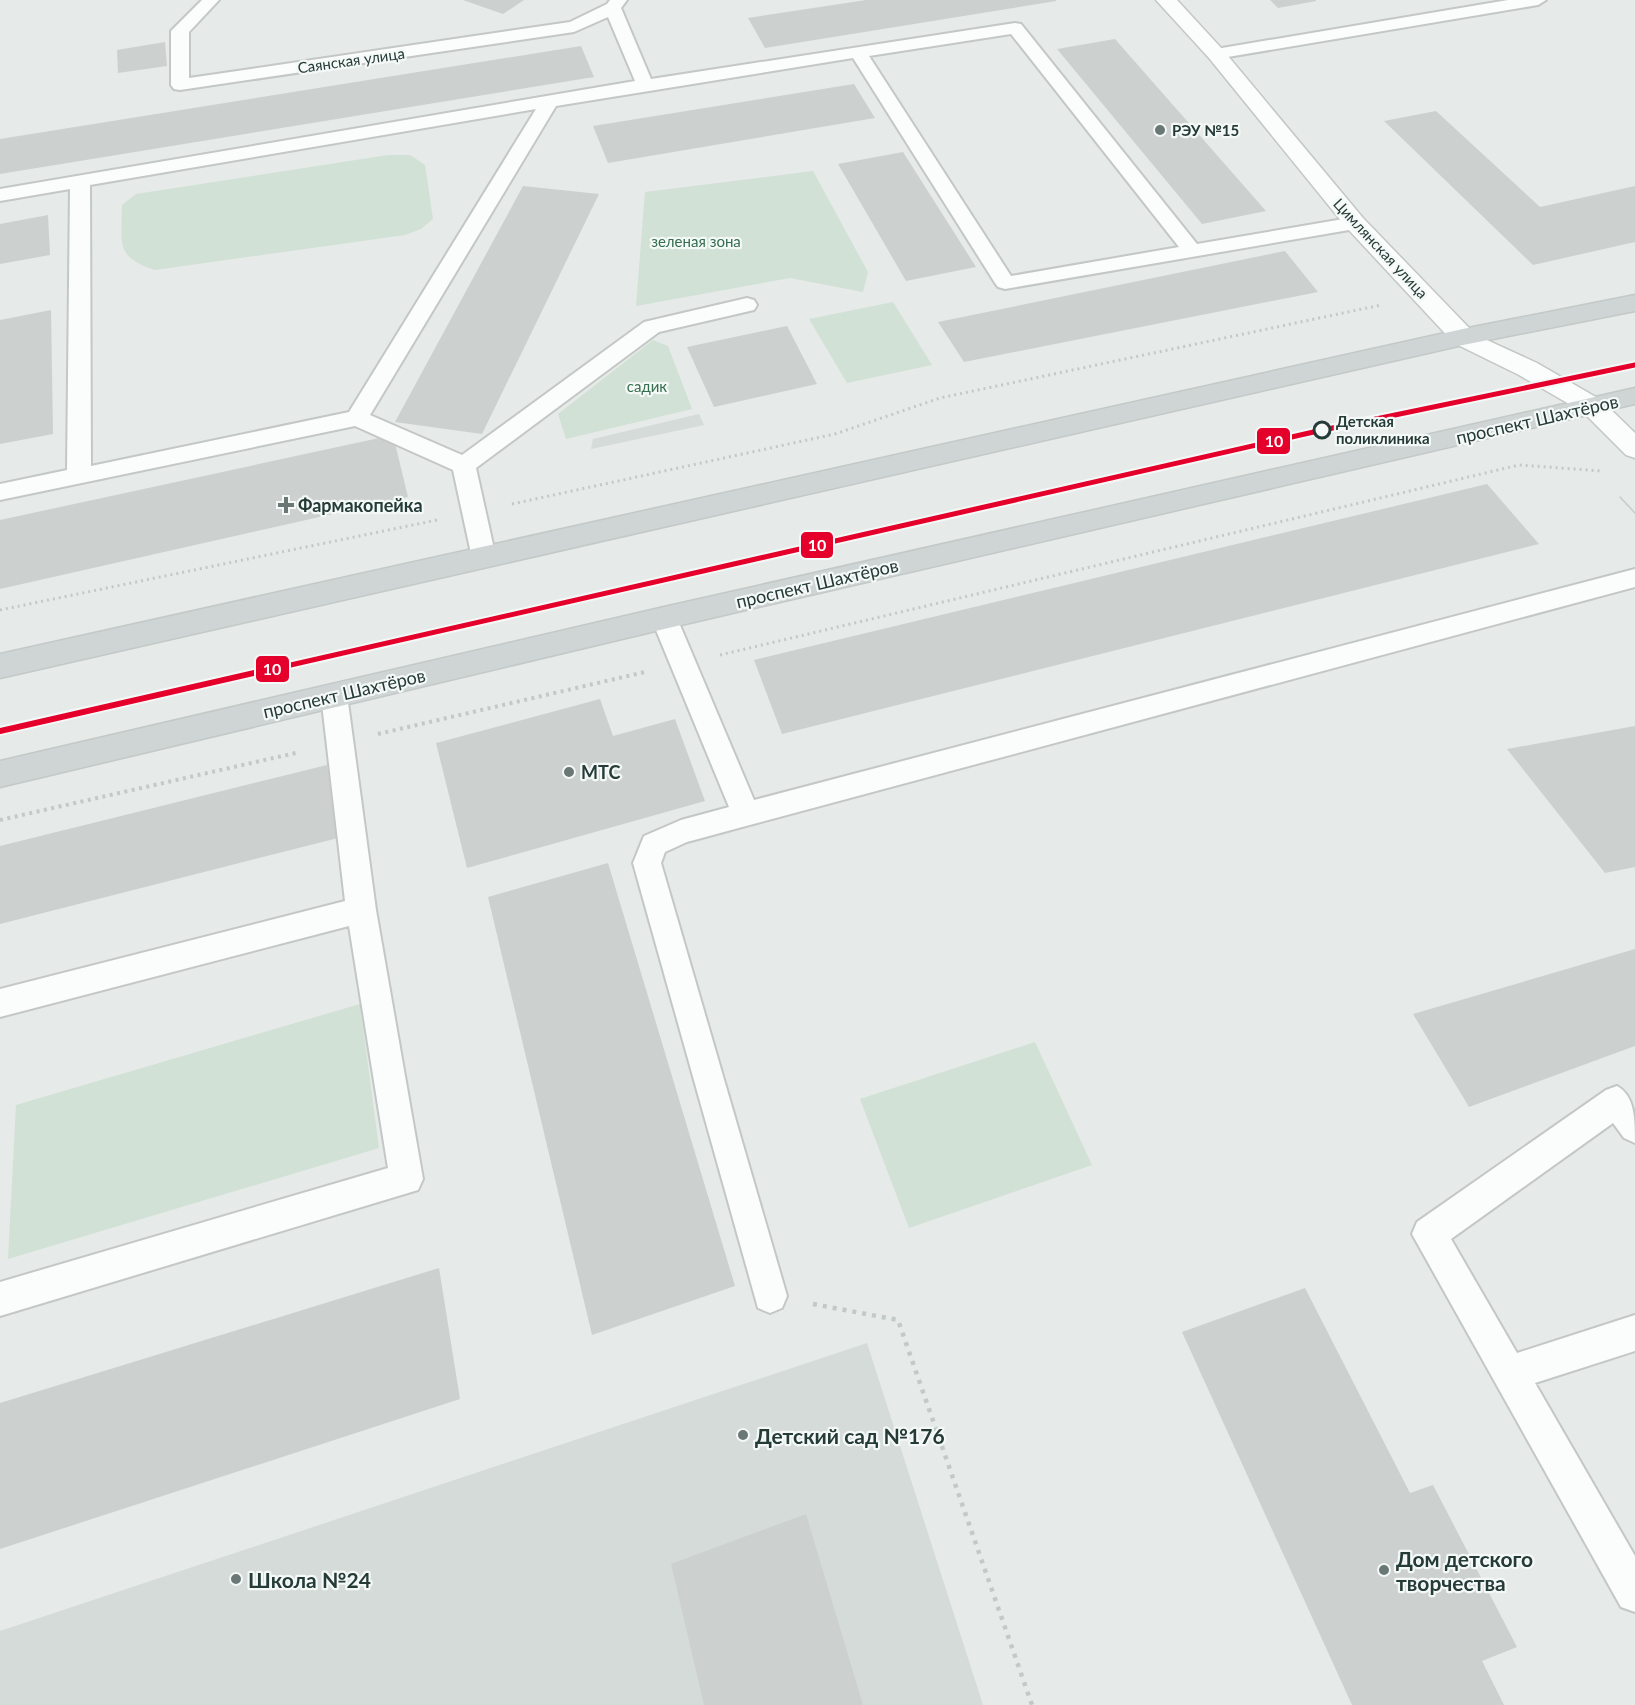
<svg xmlns="http://www.w3.org/2000/svg" width="1635" height="1705" font-family="Lato,sans-serif">
<style>
.built{fill:#d4dbd8}
.green{fill:#d1e1d6}
.building{fill:#ccd1cf}
.lines{fill:none;stroke-linecap:round;stroke-linejoin:round}
.service-casing{stroke:#c3c7c5;stroke-width:4}
.tertiary-casing{stroke:#c3c7c5;stroke-width:3}
.secondary-casing{stroke:#c1c7c5;stroke-width:3}
.primary-casing{stroke:#c2c9c7;stroke-width:3}
.path-far2{stroke:#c2cac7;stroke-width:3;stroke-dasharray:2 4;stroke-linecap:butt}
.path-far1{stroke:#c2cac7;stroke-width:4;stroke-dasharray:3 4.5;stroke-linecap:butt}
.path{stroke:#c2cac7;stroke-width:4.5;stroke-dasharray:4 6;stroke-linecap:butt}
.service{fill:#fbfcfc;fill-rule:evenodd}
.tertiary{fill:#fbfcfc;fill-rule:evenodd}
.secondary{fill:#fbfcfc;fill-rule:evenodd}
.primary{fill:#cfd5d4;fill-rule:evenodd}
.tram{stroke:#c7cbca;stroke-width:1.5}
.tram-1-far1-casing{stroke:#f4f8f6;stroke-width:9}
.tram-1-casing{stroke:#f4f8f6;stroke-width:10}
.tram-1-far1{stroke:#e4002b;stroke-width:5}
.tram-1{stroke:#e4002b;stroke-width:6}
.poi-dot{fill:#697875;stroke:#f4f8f6;stroke-width:2}
.stop-dot{fill:#f4f8f6;stroke:#253b37;stroke-width:3}
.labels{text-anchor:middle;dominant-baseline:central;stroke-width:4.5;stroke-linejoin:round;paint-order:stroke}
.far-street-label{font-size:15px;fill:#253b37;stroke:#f4f8f6}
.far-poi-label{font-size:15px;font-weight:bold;fill:#253b37;stroke:#f4f8f6;text-anchor:start}
.far-park-label{font-size:15px;fill:#346e4f;stroke:#f4f8f6}
.far-stop-label{font-size:15px;font-weight:bold;fill:#253b37;stroke:#f4f8f6;text-anchor:start}
.street-label{font-size:18px;fill:#253b37;stroke:#f4f8f6}
.poi-label{font-size:18px;font-weight:bold;fill:#253b37;stroke:#f4f8f6;text-anchor:start}
.near-poi-label{font-size:21px;font-weight:bold;fill:#253b37;stroke:#f4f8f6;text-anchor:start}
.line-badge{stroke:#f4f8f6;stroke-width:2}
.badge-label{font-size:16px;text-anchor:middle;font-weight:bold;fill:#fff}
</style>
<rect width="100%" height="100%" fill="#e6eae8"/>
<path class="built" d="M699,414L704,425L591,449L593,439Z
M867,1343L983,1705H0V1631Z"/>
<path class="green" d="M388,155H410L425,165L433,219L421,229L405,235L155,270C114,257 122,242 122,205L136,194Z
M813,171L868,272L863,292L790,278L636,306L645,192Z
M893,302L932,365L847,383L809,319Z
M653,340L668,346L692,409L566,439L558,414Z
M360,1004L379,1148L8,1259L16,1105Z
M1035,1042L1092,1165L909,1228L860,1099Z"/>
<path class="building" d="M463,0H524L503,14Z
M866,0H1056V1L765,48L748,18Z
M1270,0H1316V1L1278,8Z
M1115,39L1266,211L1202,224L1057,49Z
M165,42L167,66L118,73L117,50Z
M581,46L594,77L0,174V139Z
M854,84L875,118L608,163L593,126Z
M1436,111L1540,207L1635,186V242L1533,265L1384,121Z
M903,152L976,267L906,281L838,164Z
M523,186L599,194L482,434L395,422Z
M48,215L50,255L0,264V224Z
M1285,251L1318,292L964,362L938,322Z
M51,310L53,434L0,444V320Z
M787,326L817,384L714,407L687,347Z
M393,435L408,497L0,589V520Z
M1487,484L1539,544L782,734L754,660Z
M600,699L613,736L675,719L705,801L467,868L436,743Z
M1635,726V867L1605,873L1507,749Z
M327,765L338,838L0,924V846Z
M608,863L735,1286L592,1335L488,897Z
M1635,949V1046L1469,1107L1413,1014Z
M439,1268L460,1399L0,1549V1403Z
M1305,1288L1410,1493L1433,1485L1517,1647L1482,1661L1504,1705H1352L1182,1332Z
M806,1514L863,1705H704L671,1564Z"/>
<g class="lines">
<g class="service-casing">
<path id="service" d="M202,0H219L189,32V78L570,22L607,4L610,0H627L621,8L651,79L1015,23L1021,24L1197,244L1355,217L1362,219L1365,223L1362,227L1355,229L1005,289L998,287L995,283L853,58L556,106L370,415L462,455L644,322L747,298L754,300L757,305L754,310L659,332L476,468L496,558L493,564L484,567L475,564L472,558L453,470L355,426L0,500V484L67,470L70,189L0,201V189L635,81L608,17L574,32L180,90L174,89L171,85V31ZM1011,34L1179,247L1011,276L869,56ZM536,109L349,412L91,466L90,185Z
M1508,0H1546L1538,5L1216,59L1210,58L1207,54L1210,50L1216,49Z
M1635,569V587L746,826L687,842L665,852L661,863L787,1296L782,1308L770,1313L758,1308L633,863L644,836L681,820L729,807L651,618L655,611L664,609L673,611L677,618L754,800Z
M334,685L343,688L347,695L376,910L423,1179L418,1190L0,1316V1282L388,1168L349,926L0,1017V989L345,901L321,695L325,688Z
M1617,1086C1635,1096 1635,1119 1635,1143L1624,1138L1613,1123L1451,1239L1517,1353L1635,1315V1351L1535,1383L1635,1556V1612L1621,1607L1412,1234L1417,1222L1606,1090Z"/>
</g>
<g class="tertiary-casing">
<path id="tertiary" d="M1156,0H1177L1223,50L1363,218L1472,331L1475,337L1472,343L1463,345L1454,343L1347,228L1209,58Z
M1592,397L1601,400L1635,433V458L1626,455L1583,412L1579,406L1583,400Z"/>
</g>
<g class="secondary-casing">
<path id="secondary" d="M1463,329L1537,363L1601,400L1605,406L1601,412L1592,415L1583,412L1519,375L1454,343L1451,337L1454,331Z"/>
</g>
<g class="primary-casing">
<path id="primary" d="M1635,295V311L1463,345L0,678V654L1463,329Z
M1635,388V404L664,629L0,787V761L664,607Z"/>
</g>
<path class="path-far2" d="M512,504L835,434L940,398L1381,305
M0,610L437,520
M720,655L1519,465L1602,471"/>
<path class="path-far1" d="M378,734L645,672
M0,820L300,752"/>
<path class="path" d="M813,1304L898,1320L1032,1705"/>
<use href="#service" class="service"/>
<use href="#tertiary" class="tertiary"/>
<use href="#secondary" class="secondary"/>
<use href="#primary" class="primary"/>
<path class="tram" d="M1620,497L1635,513"/>
<g class="tram-1-far1-casing">
<path id="tram-1-far1" d="M273,669L1318,431L1635,365"/>
</g>
<g class="tram-1-casing">
<path id="tram-1" d="M0,731L280,667"/>
</g>
<use href="#tram-1-far1" class="tram-1-far1"/>
<use href="#tram-1" class="tram-1"/>
</g>
<g class="poi-dot">
<circle cx="1160" cy="130" r="6"/>
<path d="M283 496h6v6h6v6h-6v6h-6v-6h-6v-6h6z"/>
<circle cx="569" cy="772" r="6"/>
<circle cx="743" cy="1435" r="6"/>
<circle cx="1384" cy="1570" r="6"/>
<circle cx="236" cy="1579" r="6"/>
</g>
<circle class="stop-dot" cx="1322" cy="430" r="8"/>
<g class="labels">
<g class="far-street-label">
<text transform="translate(351 60) rotate(-8)">Саянская улица</text>
<text transform="translate(1381 248) rotate(47)">Цимлянская улица</text>
</g>
<g class="far-poi-label">
<text x="1172" y="130">РЭУ №15</text>
</g>
<g class="far-park-label">
<text x="696" y="241">зеленая зона</text>
<text x="647" y="386">садик</text>
</g>
<g class="far-stop-label">
<text x="1336" y="421">Детская<tspan x="1336" dy="17">поликлиника</tspan></text>
</g>
<g class="street-label">
<text transform="translate(1537 419) rotate(-13)">проспект Шахтёров</text>
<text transform="translate(817 583) rotate(-13)">проспект Шахтёров</text>
<text transform="translate(344 693) rotate(-13)">проспект Шахтёров</text>
</g>
<g class="poi-label">
<text x="298" y="505">Фармакопейка</text>
<text x="581" y="772">МТС</text>
</g>
<g class="near-poi-label">
<text x="755" y="1435">Детский сад №176</text>
<text x="1396" y="1558">Дом детского<tspan x="1396" dy="24">творчества</tspan></text>
<text x="248" y="1579">Школа №24</text>
</g>
</g>
<g class="line-badge">
<rect x="1256" y="427" width="35" height="28" rx="6" fill="#e4002b"/>
<rect x="800" y="531" width="34" height="28" rx="6" fill="#e4002b"/>
<rect x="255" y="655" width="35" height="28" rx="6" fill="#e4002b"/>
</g>
<g class="badge-label">
<text x="1274" y="447">10</text>
<text x="817" y="551">10</text>
<text x="272" y="675">10</text>
</g>
</svg>
